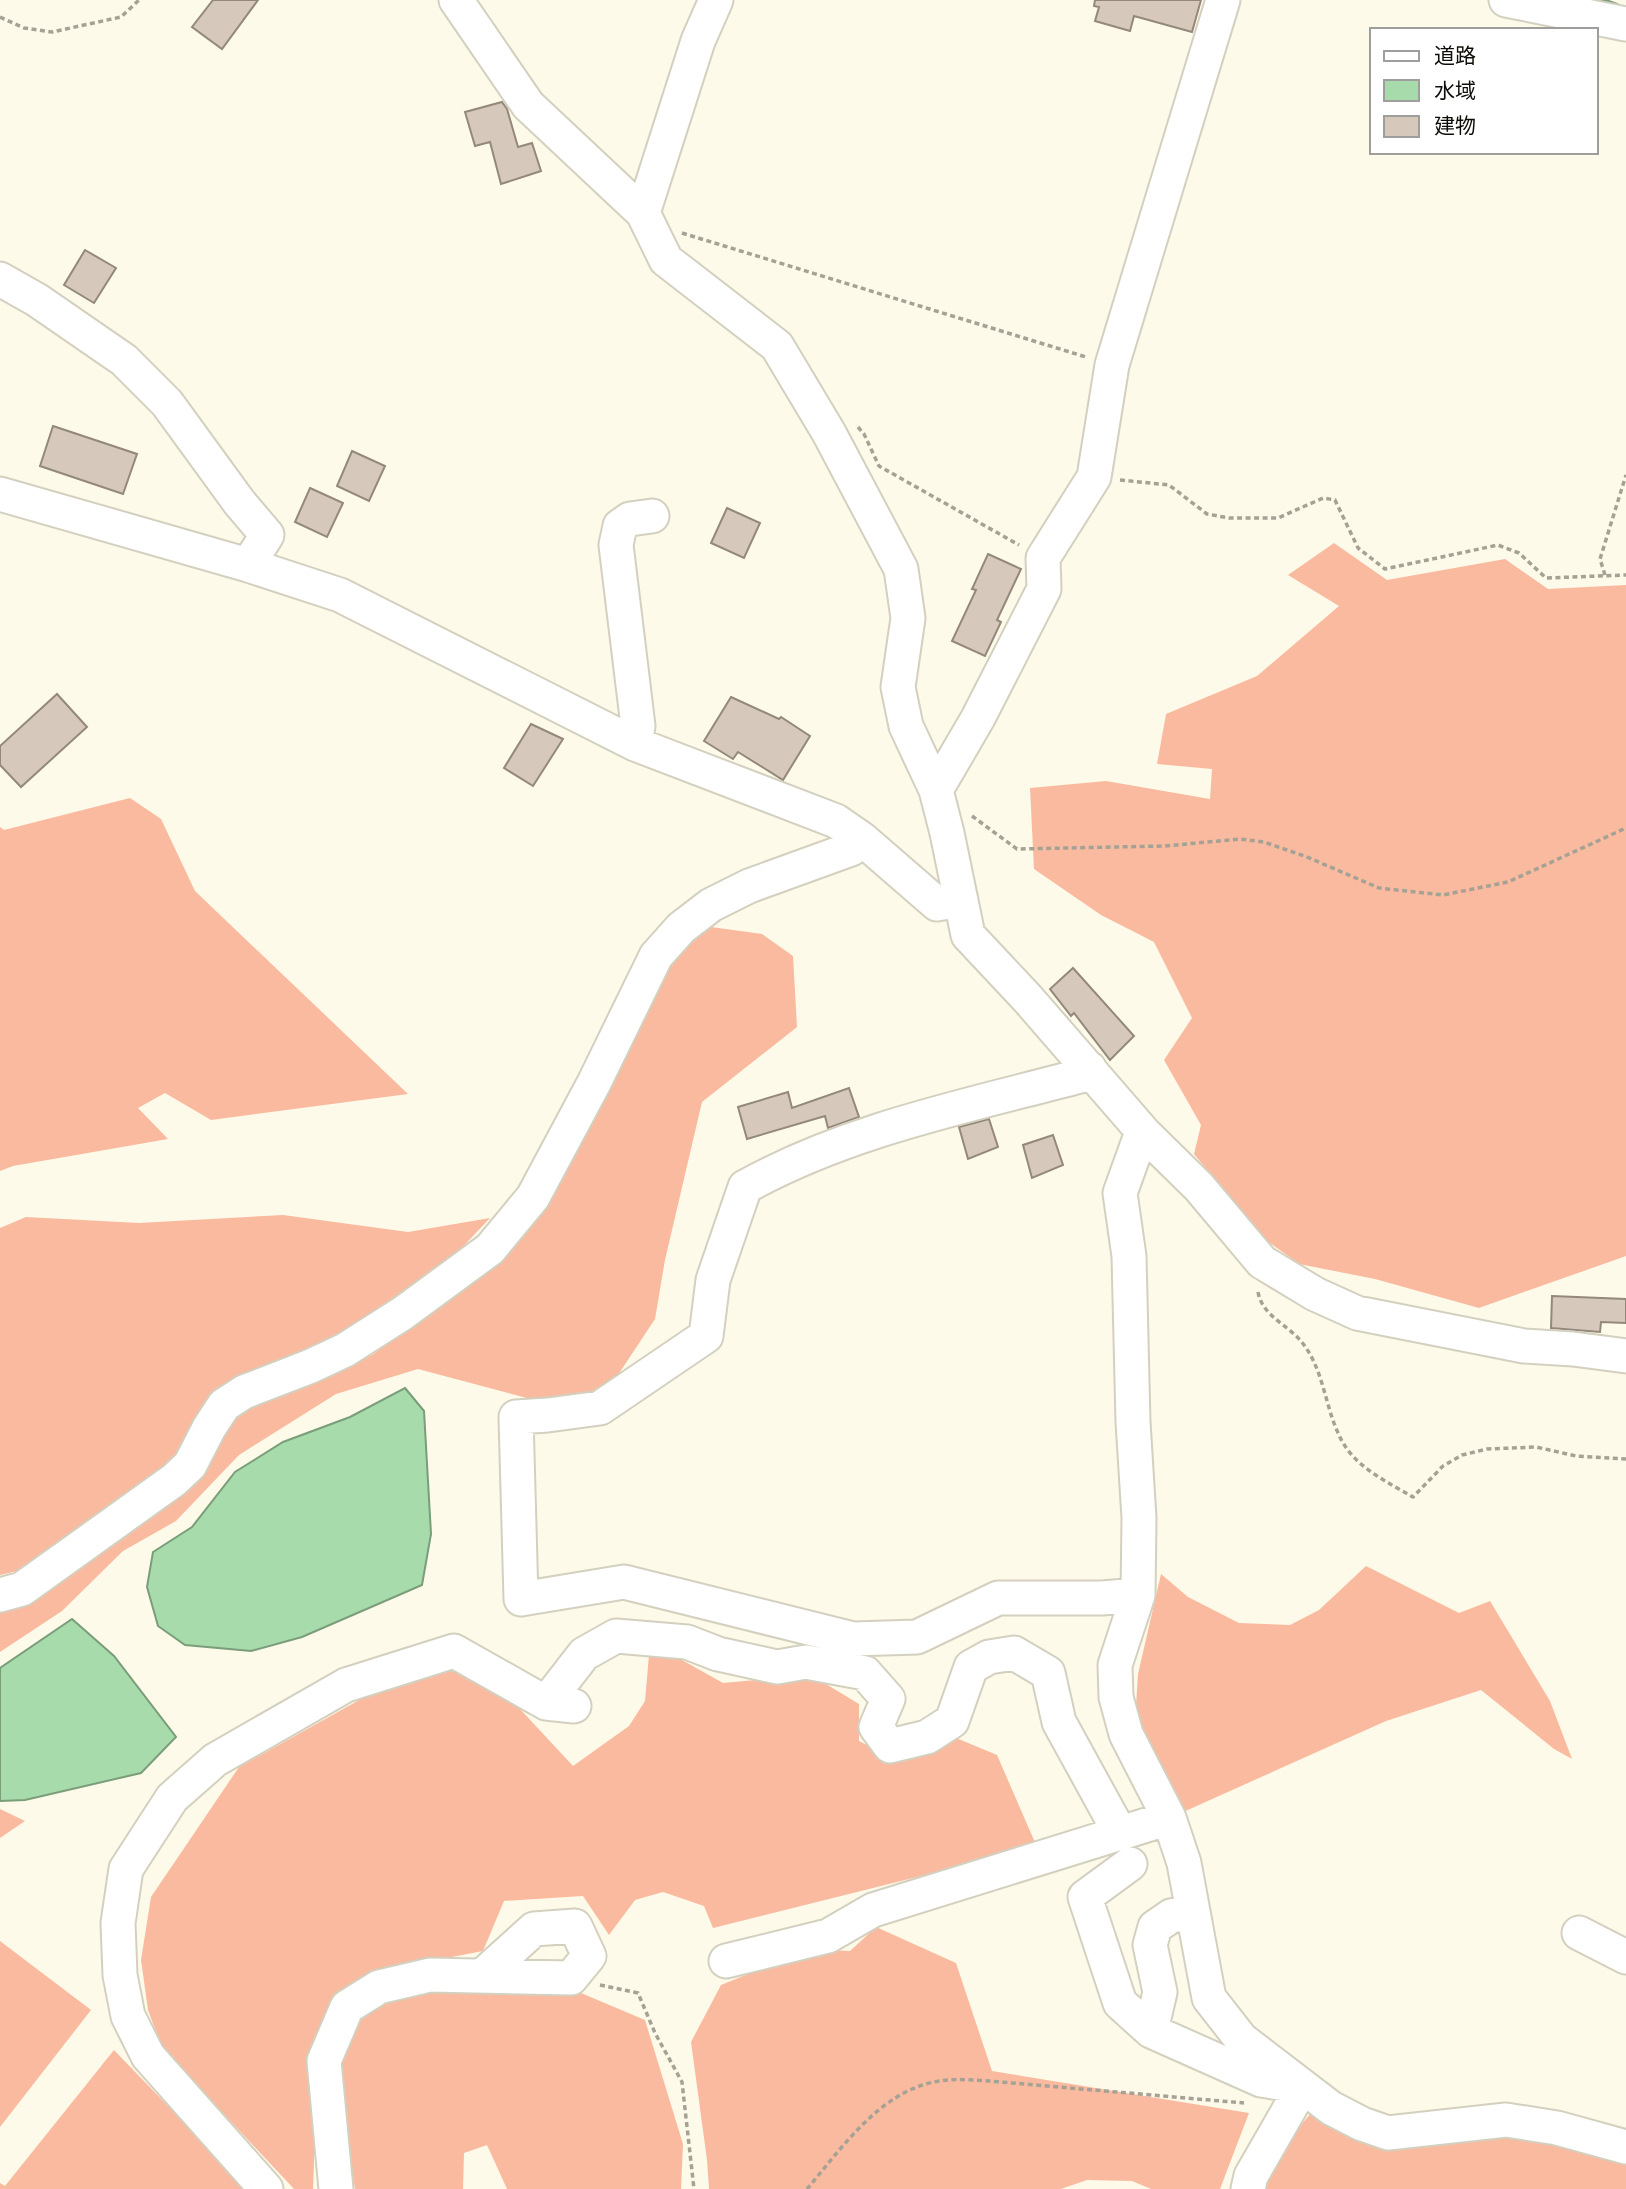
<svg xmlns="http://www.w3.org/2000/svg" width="1626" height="2189" font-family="Mulish,'Noto Sans JP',sans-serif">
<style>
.forest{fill:#faba9f}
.water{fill:#a8dbac;stroke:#7a9d7a;stroke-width:2}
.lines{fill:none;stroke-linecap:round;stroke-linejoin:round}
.stream{stroke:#7a9d7a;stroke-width:6}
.building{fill:#d6c9bc;stroke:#93887b;stroke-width:2}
.minor-casing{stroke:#d4d0bf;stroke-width:37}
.path{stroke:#a5a295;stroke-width:3.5;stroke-dasharray:5 3.5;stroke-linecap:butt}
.minor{stroke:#fff;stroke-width:33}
</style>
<rect width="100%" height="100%" fill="#fefae9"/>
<path class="forest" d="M1334,543L1387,580L1505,559L1548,589L1626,585V1256L1479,1308L1375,1279L1299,1264L1263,1238L1194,1154L1201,1125L1164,1060L1192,1018L1154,942L1101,915L1034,869L1030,788L1106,781L1210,799L1212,769L1157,764L1166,714L1257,676L1339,606L1288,575Z
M130,798L161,819L195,891L408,1094L211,1120L165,1093L138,1108L168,1139L13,1166L0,1171V827L4,830Z
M704,926L762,934L793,956L797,1027L702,1102L665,1260L655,1319L612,1384L553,1405L418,1369L336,1394L239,1455L176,1521L123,1551L62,1611L0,1652V1606L235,1410L259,1397L372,1355L498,1259L673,955Z
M283,1215L408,1232L490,1218L457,1253L324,1346L173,1461L22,1570L0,1575V1228L26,1217L139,1223Z
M1366,1566L1459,1613L1490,1601L1550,1701L1572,1759L1554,1749L1481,1690L1386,1721L1181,1813L1135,1721L1138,1674L1161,1574L1188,1597L1239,1623L1290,1625L1319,1610Z
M649,1655H673L723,1683L811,1675L859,1704V1741L893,1758L949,1735L997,1755L1037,1847L713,1928L704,1906L663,1892L635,1900L609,1935L583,1896L504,1901L483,1951L374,1972L339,1991L318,2053L313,2189H294L162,2048L148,2010L141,1960L151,1897L239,1767L370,1694L460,1664L520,1709L573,1766L629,1726L645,1701Z
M0,1809L25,1821L0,1838Z
M876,1927L956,1963L992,2071L1249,2113L1220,2189H1151L1132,2181L1087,2180L1061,2189H709L707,2160L691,2042L721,1985L810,1949L850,1951Z
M0,1941L91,2010L0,2127Z
M458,1981L581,1993L645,2020L683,2144L681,2189H507L487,2145L464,2153L463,2189H355L333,2050L353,2012Z
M114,2050L248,2189H0V2183L5,2186Z
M1311,2113L1508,2131L1626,2162V2189H1253V2182Z"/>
<path class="water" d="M405,1388L424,1411L431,1534L422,1585L302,1637L251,1651L185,1645L158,1626L147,1587L153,1552L192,1527L235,1472L283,1442L350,1417Z
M72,1619L114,1656L176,1737L141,1773L25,1800L0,1801V1668Z"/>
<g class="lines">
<path class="stream" d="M1600,0L1617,6"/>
</g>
<path class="building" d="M213,0H258L222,49L192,27Z
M1095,0H1201L1192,32L1134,16L1130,31L1095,21L1099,7L1094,6Z
M502,102L507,109L518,147L532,143L541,171L501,184L490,142L475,146L465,112Z
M85,250L116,268L94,303L64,285Z
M53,426L137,454L123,494L40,466Z
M352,451L385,466L369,501L337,486Z
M310,488L343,503L327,537L295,522Z
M727,508L760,523L744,558L711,543Z
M988,554L1021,569L997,620L1001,622L985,656L952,641L976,590L972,589Z
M57,694L87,727L21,787L0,765V746Z
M731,697L779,719L781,717L810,736L783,780L738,752L733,759L704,741Z
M531,724L563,739L533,786L504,768Z
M1073,968L1134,1036L1110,1060L1074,1013L1071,1016L1050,989Z
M849,1088L859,1117L828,1128L825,1116L747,1139L738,1107L788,1092L792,1108Z
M989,1119L998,1147L968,1159L959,1127Z
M1053,1135L1063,1165L1032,1178L1023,1145Z
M1552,1296L1626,1299V1323L1601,1322L1600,1332L1551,1328Z"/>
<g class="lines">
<g class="minor-casing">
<path id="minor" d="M456,0L528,105L643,213L666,260L777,346L829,433L901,569L908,618L898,687L906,726L936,790L947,833L968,935L1028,999L1145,1134L1199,1187L1262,1262L1315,1294L1357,1313L1524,1346L1573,1349L1626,1356
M1506,0L1626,24
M643,213L698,41L716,0
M0,279L37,300L124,360L167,403L239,502L267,535L248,565
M0,494L248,565L340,595L635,744L836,821L862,839L937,904L961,900
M635,744L638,726L616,545L620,526L630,519L652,516
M936,790L978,718L1044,589L1043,558L1094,477L1112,365L1223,0
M1089,1068L1080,1076C967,1106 847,1130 745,1187L713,1280L706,1336L600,1408L548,1415L516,1417L521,1599L624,1582L853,1639L917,1637L998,1598H1102L1138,1595
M1145,1134L1138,1143L1120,1193L1129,1256L1133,1422L1139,1518L1138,1595L1115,1665L1116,1697L1126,1734L1169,1818L1184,1863L1209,1998L1241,2039L1331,2108L1362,2124L1388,2133L1506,2120L1557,2128L1626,2147
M0,1595L22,1589L174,1480L190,1465L209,1428L224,1405L244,1392L311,1366L345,1350L403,1313L490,1249L533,1197L594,1083L656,956L681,928L711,905L749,886L851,849L862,839
M574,1706L546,1703L584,1654L616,1636L687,1642L718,1654L777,1667L806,1662L865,1673L888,1699L876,1727L890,1746L927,1737L952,1721L971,1667L989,1657L1014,1653L1048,1673L1059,1722L1120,1833
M1130,1864L1085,1897L1120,2003L1151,2031L1261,2080L1292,2085
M1579,1933L1626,1957
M726,1961L828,1936L873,1910L1169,1818
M1151,2031L1160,1992L1150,1945L1155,1927L1171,1916L1191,1912
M266,2189L148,2056L128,2016L120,1975L118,1923L126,1869L172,1798L215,1760L346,1685L454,1651L546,1703
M336,2189L324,2061L347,2007L379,1987L430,1975L571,1978L589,1956L575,1926L534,1929L482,1976
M1248,2189L1251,2176L1302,2087"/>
</g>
<path class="path" d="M0,17L24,28L52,32L121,17L139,0
M682,233L1086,357
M858,427L864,434L879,466L1019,545
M1120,480L1169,485L1207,514L1229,518H1278L1323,498L1335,500L1358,548L1385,569L1498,545L1519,553L1546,578L1626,575
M1605,575L1600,559L1626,475
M972,816L1017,849L1165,846L1240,839L1264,842L1307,857L1379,888L1443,895L1508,882L1626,828
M1258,1292C1262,1315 1286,1324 1300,1340C1327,1371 1324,1416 1347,1449C1363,1471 1391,1484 1413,1497L1443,1466L1462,1455L1487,1449L1536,1447L1576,1456L1626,1459
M600,1985L638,1993L655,2033L682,2082L694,2189
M807,2189C841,2149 879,2093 934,2082C952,2078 971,2080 989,2081L1244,2103"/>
<use href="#minor" class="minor"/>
</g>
<rect x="1370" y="28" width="228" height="126" fill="#ffffff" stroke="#9f9e9c" stroke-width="2"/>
<rect x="1384" y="51" width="35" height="10" fill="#ffffff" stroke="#9f9e9c" stroke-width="2"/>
<text x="1434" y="63" font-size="21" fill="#0e0d07">道路</text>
<rect x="1384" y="80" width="35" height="21" fill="#a8dbac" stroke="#9f9e9c" stroke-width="2"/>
<text x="1434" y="98" font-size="21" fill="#0e0d07">水域</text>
<rect x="1384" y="116" width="35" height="21" fill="#d6c9bc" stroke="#9f9e9c" stroke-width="2"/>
<text x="1434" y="133" font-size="21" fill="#0e0d07">建物</text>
</svg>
